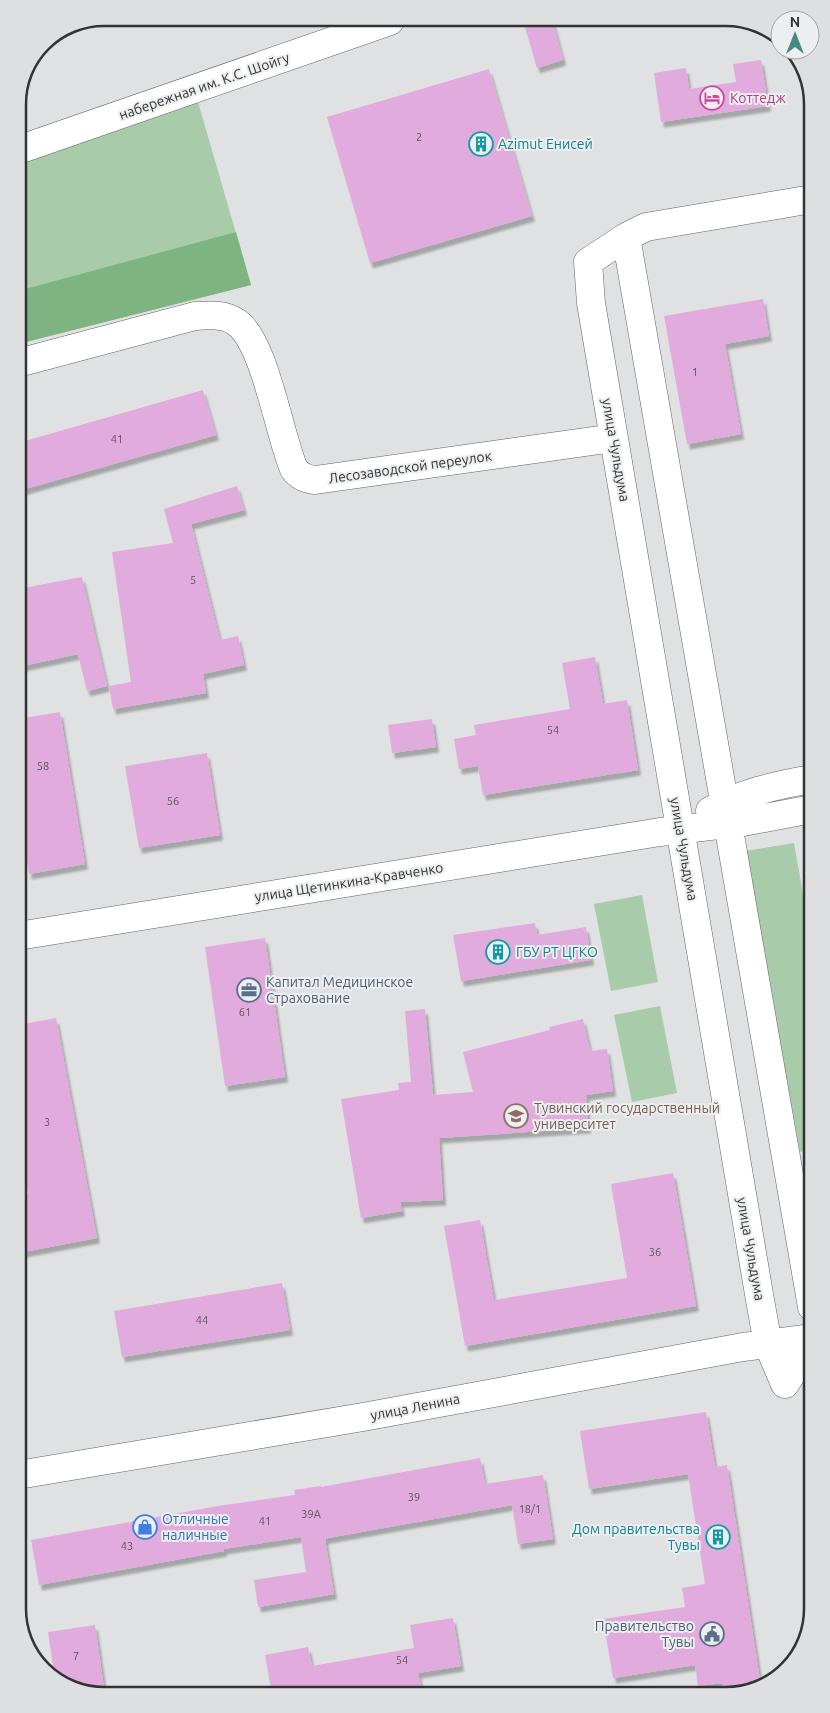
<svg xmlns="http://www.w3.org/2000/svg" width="830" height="1713" font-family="Ubuntu,sans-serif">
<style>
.green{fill:#a8cba9}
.forest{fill:#7eb481}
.water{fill:#6998cb}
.building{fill:#e1abde;filter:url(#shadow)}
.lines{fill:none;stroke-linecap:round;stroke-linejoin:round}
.minor-casing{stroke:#616263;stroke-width:29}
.minor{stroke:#fff;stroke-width:28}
.labels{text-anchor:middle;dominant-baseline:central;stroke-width:4;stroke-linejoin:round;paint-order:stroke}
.number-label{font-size:11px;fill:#5e515e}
.street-label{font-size:14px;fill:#333334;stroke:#edeef0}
.hotel-label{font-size:14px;fill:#b23c85;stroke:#edeef0;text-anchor:start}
.culture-label{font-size:14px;fill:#0d838f;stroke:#edeef0;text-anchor:start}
.service-label{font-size:14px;fill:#4e5e75;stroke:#edeef0;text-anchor:start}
.education-label{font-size:14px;fill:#785e54;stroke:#edeef0;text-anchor:start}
.shop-label{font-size:14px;fill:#366cbe;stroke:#edeef0;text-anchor:start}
.rim{fill:none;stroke:#333334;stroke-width:2.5}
</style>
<defs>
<filter id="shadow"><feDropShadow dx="3" dy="5.5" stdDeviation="1" flood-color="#0004"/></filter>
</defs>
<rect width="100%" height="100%" fill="#e0e1e3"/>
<path class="green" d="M198,102L251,285L18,344V164Z
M794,843L812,945V1149L800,1152L745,851Z
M642,895L658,982L611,991L594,904Z
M660,1006L677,1093L632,1102L614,1015Z"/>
<path class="forest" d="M236,232L251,285L18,344V291Z"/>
<path class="water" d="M71,24H93L57,33Z"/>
<path class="building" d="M552,19L563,60L537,68L523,20Z
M761,60L768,106L661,122L654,73L686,68L689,89L736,82L733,64Z
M489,69L532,216L370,263L327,117Z
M763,299L769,336L725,344L741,434L687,444L664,316Z
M203,390L216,435L18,491V443Z
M237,486L244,510L191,524L220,640L238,636L244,665L203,674L206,693L113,709L109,686L131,682L112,552L173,543L164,509Z
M82,577L107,686L87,691L78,654L18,667V589Z
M595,657L603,704L627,700L638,770L483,795L478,766L459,769L454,739L476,735L474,725L570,709L562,663Z
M60,712L85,864L29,874L18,806V719Z
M432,719L436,747L392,753L388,725Z
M207,753L220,835L139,848L125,766Z
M535,923L537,935L586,927L591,960L461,981L453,935Z
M265,938L285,1077L225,1086L205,947Z
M425,1009L433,1095L473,1092L463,1052L550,1030L549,1027L583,1019L590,1051L607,1049L613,1091L586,1095L588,1128L439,1138L443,1200L400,1202L402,1211L361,1218L341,1099L399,1090L398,1083L411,1082L405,1011Z
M56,1018L97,1238L18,1253V1195L28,1194L18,1139V1025Z
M673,1173L696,1306L465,1346L444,1226L480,1220L494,1300L627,1278L611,1184Z
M282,1283L290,1330L122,1357L114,1311Z
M706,1412L715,1467L727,1465L761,1687L759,1689H723L722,1683L698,1686L695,1665L613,1678L603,1619L685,1607L682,1588L705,1584L688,1474L589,1489L580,1431Z
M480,1458L485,1484L543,1475L553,1539L518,1544L512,1505L328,1538L325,1539L334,1594L258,1607L254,1580L306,1572L301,1537L224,1549V1551L39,1585L31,1540L218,1506L295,1495L294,1490L321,1486V1487Z
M453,1618L461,1666L418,1673L422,1692L272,1694L265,1655L308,1647L312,1666L414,1648L410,1625Z
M95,1625L105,1695H99L55,1679L48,1632Z"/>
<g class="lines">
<g class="minor-casing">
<path id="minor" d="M18,150L390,21
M626,237L812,1307
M18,363L195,316C209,315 225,314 236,322C265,341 279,435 294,469C299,476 306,479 315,480L614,438
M710,811C742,793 776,785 812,779
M18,936L660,832L743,822L812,809
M785,1384L768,1344L760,1300L591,303L588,262L626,237L646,227L812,199
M785,1384L812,1343
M18,1475L363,1417L743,1347L812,1338"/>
</g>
<use href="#minor" class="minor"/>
</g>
<defs>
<g id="hotel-ring" transform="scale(1.25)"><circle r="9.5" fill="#edeef0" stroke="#d1479c" stroke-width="1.5"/><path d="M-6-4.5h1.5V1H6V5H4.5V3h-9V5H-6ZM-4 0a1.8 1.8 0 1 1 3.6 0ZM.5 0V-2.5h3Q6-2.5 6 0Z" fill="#d1479c"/></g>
<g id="building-ring" transform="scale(1.25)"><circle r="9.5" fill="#edeef0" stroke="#0f9aa8" stroke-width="1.5"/><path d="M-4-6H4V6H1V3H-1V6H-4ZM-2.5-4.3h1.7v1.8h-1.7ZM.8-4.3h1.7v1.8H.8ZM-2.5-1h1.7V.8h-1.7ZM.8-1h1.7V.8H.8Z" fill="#0f9aa8"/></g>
<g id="office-ring" transform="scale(1.25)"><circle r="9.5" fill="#edeef0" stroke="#5c6f8a" stroke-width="1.5"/><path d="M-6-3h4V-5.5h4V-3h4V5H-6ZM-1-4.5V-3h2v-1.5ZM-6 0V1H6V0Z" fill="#5c6f8a"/></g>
<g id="university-ring" transform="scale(1.25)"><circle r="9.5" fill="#edeef0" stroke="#8d6e63" stroke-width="1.5"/><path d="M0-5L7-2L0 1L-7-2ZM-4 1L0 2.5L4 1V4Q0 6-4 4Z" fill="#8d6e63"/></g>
<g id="shop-ring" transform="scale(1.25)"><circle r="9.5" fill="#edeef0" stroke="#3f7fe0" stroke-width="1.5"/><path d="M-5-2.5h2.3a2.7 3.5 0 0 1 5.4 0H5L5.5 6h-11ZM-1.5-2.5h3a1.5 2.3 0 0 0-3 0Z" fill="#3f7fe0"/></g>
<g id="civic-ring" transform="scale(1.25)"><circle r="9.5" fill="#edeef0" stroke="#5c6f8a" stroke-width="1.5"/><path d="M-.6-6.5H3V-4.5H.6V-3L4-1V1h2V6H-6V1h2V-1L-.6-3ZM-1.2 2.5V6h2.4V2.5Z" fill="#5c6f8a"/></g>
</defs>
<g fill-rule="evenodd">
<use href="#hotel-ring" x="712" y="98"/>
<use href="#building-ring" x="481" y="144"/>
<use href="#building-ring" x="498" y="952"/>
<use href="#office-ring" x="249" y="990"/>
<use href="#university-ring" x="516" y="1116"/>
<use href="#shop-ring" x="145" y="1527"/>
<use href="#building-ring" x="718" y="1537"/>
<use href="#civic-ring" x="712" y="1634"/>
</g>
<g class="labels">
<g class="number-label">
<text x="419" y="137">2</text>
<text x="695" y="372">1</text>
<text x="117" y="439">41</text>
<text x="193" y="580">5</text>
<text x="553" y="730">54</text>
<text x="43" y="766">58</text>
<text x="173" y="801">56</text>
<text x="245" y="1012">61</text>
<text x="47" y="1122">3</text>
<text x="655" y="1252">36</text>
<text x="202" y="1320">44</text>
<text x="414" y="1497">39</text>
<text x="530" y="1509">18/1</text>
<text x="311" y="1514">39А</text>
<text x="265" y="1521">41</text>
<text x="127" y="1546">43</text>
<text x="76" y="1656">7</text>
<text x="402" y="1660">54</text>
</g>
<g class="street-label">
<text transform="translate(204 86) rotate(-19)">набережная им. К.С. Шойгу</text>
<text transform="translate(616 450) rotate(80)">улица Чульдума</text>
<text transform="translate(410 467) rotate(-8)">Лесозаводской переулок</text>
<text transform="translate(684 849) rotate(80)">улица Чульдума</text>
<text transform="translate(349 882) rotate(-9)">улица Щетинкина-Кравченко</text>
<text transform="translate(751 1249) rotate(80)">улица Чульдума</text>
<text transform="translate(415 1407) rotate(-11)">улица Ленина</text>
</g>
<g class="hotel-label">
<text x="730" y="98">Коттедж</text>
</g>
<g class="culture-label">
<text x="498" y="144">Azimut Енисей</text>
<text x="516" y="952">ГБУ РТ ЦГКО</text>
<text x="700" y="1529" text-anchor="end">Дом правительства<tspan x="700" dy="16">Тувы</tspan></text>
</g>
<g class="service-label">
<text x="266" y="982">Капитал Медицинское<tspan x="266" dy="16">Страхование</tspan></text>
<text x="694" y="1626" text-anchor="end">Правительство<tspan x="694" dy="16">Тувы</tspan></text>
</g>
<g class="education-label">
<text x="534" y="1108">Тувинский государственный<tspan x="534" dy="16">университет</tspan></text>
</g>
<g class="shop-label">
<text x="162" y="1519">Отличные<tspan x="162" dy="16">наличные</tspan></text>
</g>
</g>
<path d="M0 0H830V1713H0ZM104 26H726A78 78 0 0 1 804 104V1609A78 78 0 0 1 726 1687H104A78 78 0 0 1 26 1609V104A78 78 0 0 1 104 26Z" fill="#dedfe1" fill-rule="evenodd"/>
<path class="rim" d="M104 26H726A78 78 0 0 1 804 104V1609A78 78 0 0 1 726 1687H104A78 78 0 0 1 26 1609V104A78 78 0 0 1 104 26Z"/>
<g transform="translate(795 35)"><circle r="24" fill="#edeef0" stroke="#a3a3a5"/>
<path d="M0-4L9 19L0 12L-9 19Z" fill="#458a80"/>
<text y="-8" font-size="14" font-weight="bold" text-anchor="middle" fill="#333334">N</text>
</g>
</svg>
